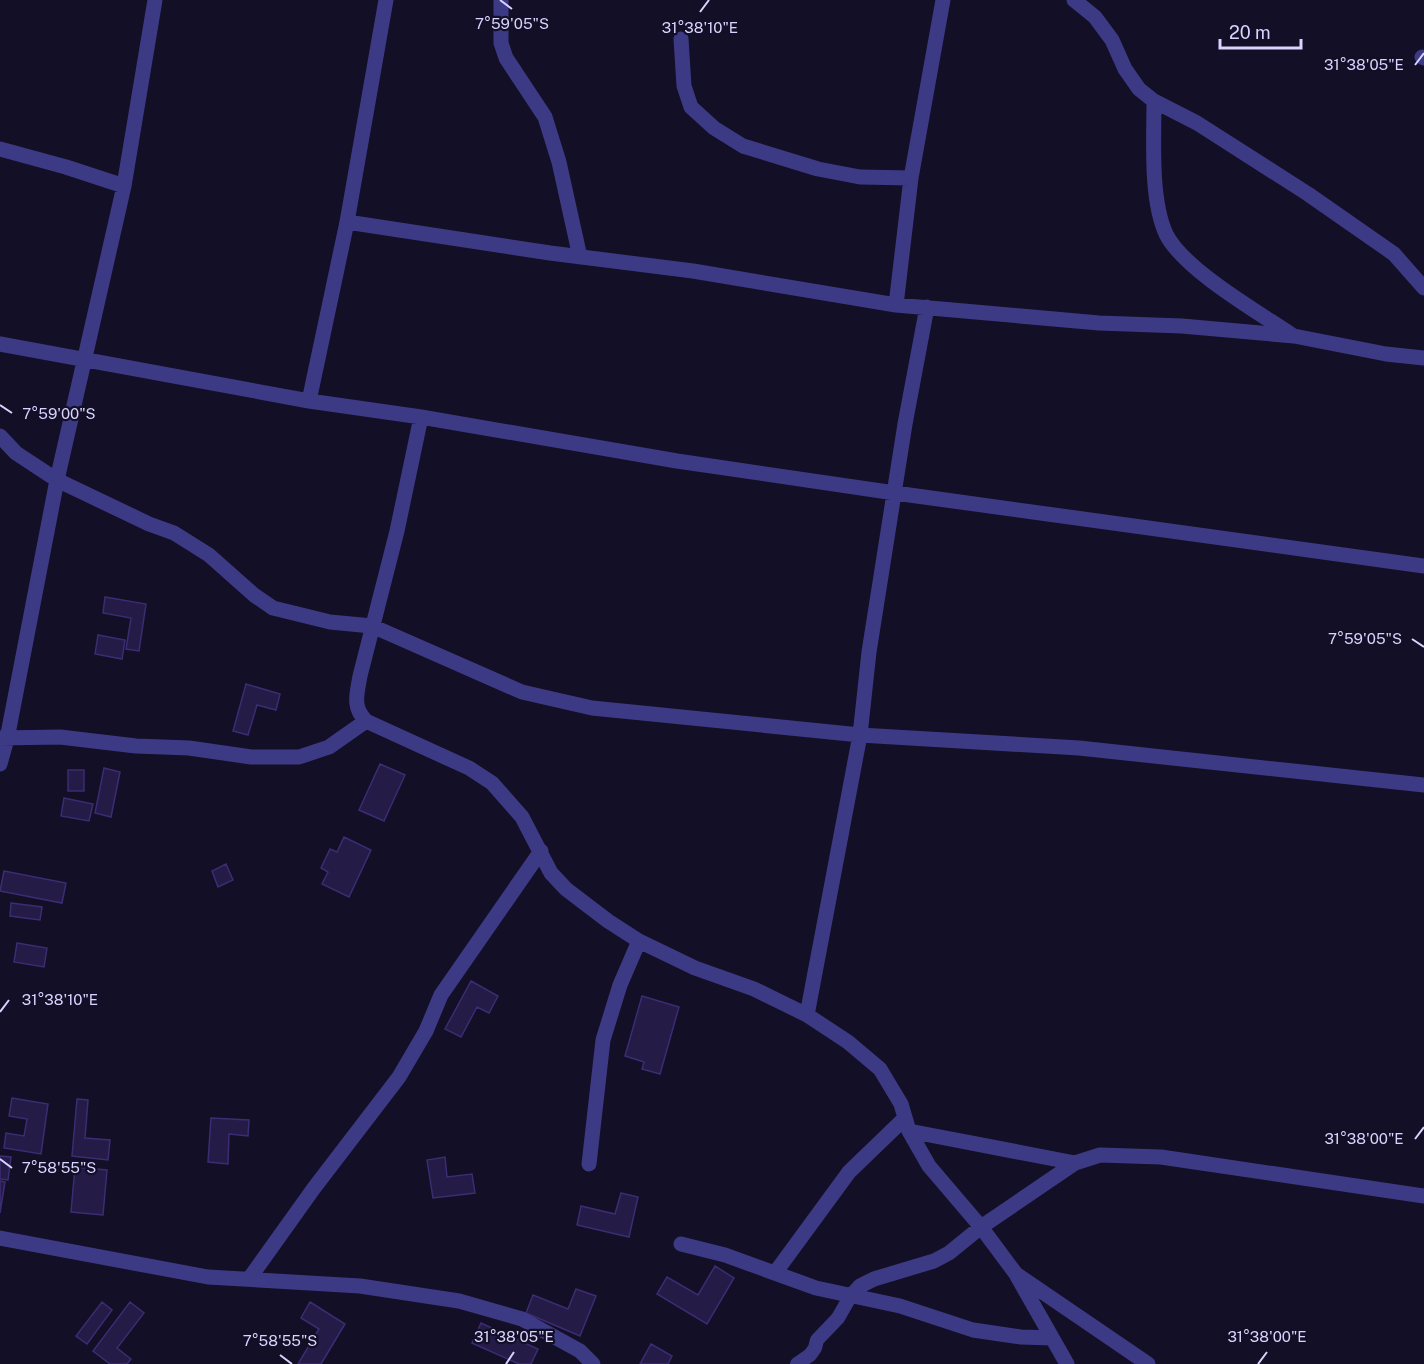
<svg xmlns="http://www.w3.org/2000/svg" width="1424" height="1364" font-family="'Public Sans',sans-serif">
<style>
.building{fill:#241b47;stroke:#3b2d73;stroke-width:1.5}
.lines{fill:none;stroke-linecap:round;stroke-linejoin:round}
.lane{stroke:#3d3a85;stroke-width:14}
.street{stroke:#3d3a85;stroke-width:15}
.ticks{fill:none;stroke:#d9d4ff;stroke-width:2}
.ticks-label{font-size:15px;text-anchor:middle;fill:#d9d4ff;stroke:#130f26;stroke-width:4.5;stroke-linejoin:round;paint-order:stroke}
</style>
<rect width="100%" height="100%" fill="#130f26"/>
<path class="building" d="M105,597L146,604L139,651L126,649L131,618L103,613Z
M98,635L125,640L122,659L95,654Z
M246,684L280,694L276,710L257,705L248,735L233,731Z
M380,764L405,775L384,821L359,810Z
M104,768L120,772L111,817L95,813Z
M68,770H84V791H68Z
M64,798L93,804L89,821L61,816Z
M344,837L371,850L349,897L322,884L328,872L321,868L330,849L337,852Z
M226,864L233,880L218,887L212,871Z
M4,871L66,883L62,903L0,891Z
M11,903L42,907L40,920L10,916Z
M17,943L47,948L44,967L14,962Z
M471,981L498,996L489,1013L477,1007L461,1037L445,1029Z
M642,996L679,1007L660,1074L642,1069L644,1062L625,1056Z
M12,1098L48,1104L41,1154L4,1148L6,1133L24,1136L27,1119L9,1116Z
M77,1099L88,1100L85,1138L110,1140L108,1160L72,1156Z
M211,1118L249,1120L248,1136L229,1134L228,1164L208,1162Z
M0,1156L11,1157L8,1180L0,1179Z
M445,1157L447,1177L472,1174L475,1193L433,1198L427,1160Z
M75,1167L107,1170L103,1215L71,1212Z
M0,1181L5,1182L0,1213Z
M621,1193L638,1197L629,1237L577,1225L581,1206L615,1214Z
M715,1266L734,1278L707,1324L657,1294L667,1277L698,1295Z
M576,1289L596,1296L580,1336L526,1313L533,1295L568,1309Z
M102,1302L112,1310L87,1344L76,1336Z
M130,1302L144,1313L117,1348L131,1359L127,1364H110L93,1351Z
M310,1302L345,1324L321,1364H298L319,1329L301,1318Z
M481,1323L538,1349L531,1364H519L472,1343Z
M651,1344L672,1356L668,1364H640Z"/>
<g class="lines">
<path class="lane" d="M797,1364L810,1355L815,1348L817,1340L838,1318L850,1297"/>
<path class="street" d="M501,0V43L506,58L545,117L559,162L580,257
M1074,0L1095,17L1112,40L1125,69L1139,89L1154,101L1197,123L1308,194L1394,254L1424,288
M681,39L684,86L691,107L714,128L743,146L818,169L860,177L911,178
M1422,57L1424,58
M1154,101C1154,139 1150,199 1166,234C1183,269 1258,312 1292,335
M0,149L66,167L124,186
M347,222L550,253L693,271L896,305L1099,323L1182,326L1294,336L1386,354L1424,358
M896,305L911,178L943,0
M0,344L309,401L421,417L677,461L895,493L1424,566
M309,401L347,222L386,0
M421,417L397,531L360,676C357,694 352,707 366,721L469,768L492,783L522,817L551,873L566,889L608,921L639,941L695,968L754,989L807,1015L848,1042L880,1069L901,1104L909,1131L929,1166L981,1227L1016,1274L1148,1364
M0,436L16,453L57,480L149,524L174,533L209,555L254,595L273,608L330,622L372,626L522,692L592,708L860,735L1079,748L1424,785
M0,738L60,737L136,746L189,748L251,757H299L329,747L366,721
M0,764L7,739L57,480L124,186L155,0
M807,1015L860,735L869,652L905,424L927,307
M909,1131L1075,1163
M589,1164L603,1040L620,985L639,941
M0,1238L208,1277L360,1286L459,1301L522,1319L580,1351L593,1364
M681,1244L725,1255L816,1288L900,1306L973,1330L1021,1337L1052,1338
M775,1273L849,1172L905,1118
M1017,1276L1067,1364
M249,1279L314,1188L399,1077L426,1031L441,995L541,851
M850,1297L860,1286L874,1279L934,1261L949,1253L981,1227L1075,1163L1100,1155L1161,1157L1424,1196"/>
</g>
<path class="ticks" d="M500,0L512,9M700,12L709,0M1415,65L1424,53M0,405L12,413M1412,639L1424,647M0,1012L9,1000M1415,1139L1424,1127M0,1159L12,1168M280,1355L292,1364M506,1364L514,1352M1258,1364L1267,1352"/>
<g class="ticks-label">
<text x="512" y="29">7°59'05"S</text>
<text x="700" y="33">31°38'10"E</text>
<text x="1364" y="70">31°38'05"E</text>
<text x="59" y="419">7°59'00"S</text>
<text x="1365" y="644">7°59'05"S</text>
<text x="60" y="1005">31°38'10"E</text>
<text x="1364" y="1144">31°38'00"E</text>
<text x="59" y="1173">7°58'55"S</text>
<text x="514" y="1342">31°38'05"E</text>
<text x="1267" y="1342">31°38'00"E</text>
<text x="280" y="1346">7°58'55"S</text>
</g>
<path d="M1220 39v9h81v-9" fill="none" stroke="#d9d4ff" stroke-width="3"/>
<text x="1229" y="39" font-size="18" fill="#d9d4ff" stroke="#130f26" stroke-width="4.5" paint-order="stroke">20 m</text>
</svg>
